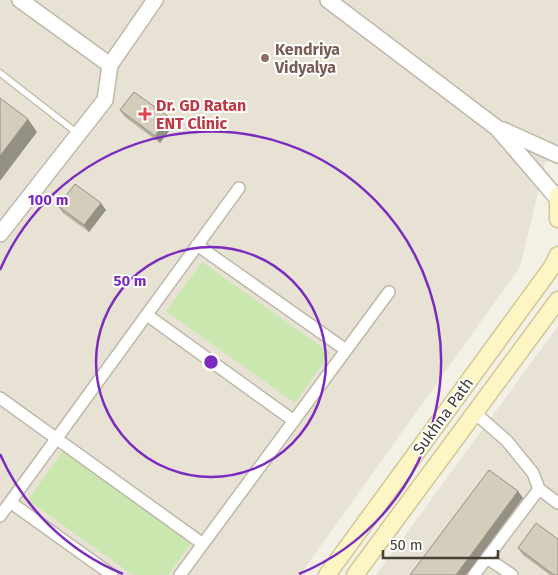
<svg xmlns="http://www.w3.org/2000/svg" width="558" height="575" font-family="'Fira Sans',sans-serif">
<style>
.residential{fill:#e7e2d4}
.green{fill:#c9e7af}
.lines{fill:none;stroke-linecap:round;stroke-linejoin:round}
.service-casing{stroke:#beb8a9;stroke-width:8}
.minor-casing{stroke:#beb8a9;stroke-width:14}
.tertiary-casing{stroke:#beb8a9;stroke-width:18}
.secondary-casing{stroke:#d3c796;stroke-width:19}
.service{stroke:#fff;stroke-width:5.5}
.minor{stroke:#fff;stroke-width:11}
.tertiary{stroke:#fff;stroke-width:15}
.secondary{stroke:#fef5c5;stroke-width:16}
.wall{fill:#b6b0a1}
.shaded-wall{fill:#949083}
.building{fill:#d4cdbb;stroke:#949083}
.ring{fill:none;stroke:#7b2cbf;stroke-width:2.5}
.education-dot{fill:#8d6e63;stroke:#fff;stroke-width:2}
.health-dot{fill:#e0444e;stroke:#fff;stroke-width:2}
.labels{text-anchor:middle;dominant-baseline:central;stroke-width:4;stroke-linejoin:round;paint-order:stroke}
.education-label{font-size:16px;font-weight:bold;fill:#785e54;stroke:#fff;text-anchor:start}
.health-label{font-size:16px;font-weight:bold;fill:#be3a42;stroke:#fff;text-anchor:start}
.street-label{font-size:16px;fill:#464035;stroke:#fff}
.centre{fill:#7b2cbf;stroke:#fff;stroke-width:2.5}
.ring-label{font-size:15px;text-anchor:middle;font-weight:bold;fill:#7b2cbf;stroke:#fff;stroke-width:4;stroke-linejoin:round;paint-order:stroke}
</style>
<rect width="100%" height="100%" fill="#f3f0e6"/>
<path class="residential" d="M0,0H558V157L545,163L520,267L300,575H0Z
M558,326V575H376Z"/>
<path class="green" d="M202,262L330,353L295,403L166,311Z
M63,451L192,542L168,575H133L28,500Z"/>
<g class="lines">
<g class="service-casing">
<path id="service" d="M0,73L77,133"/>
</g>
<g class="minor-casing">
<path id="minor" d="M197,245L346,350
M147,315L294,421
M0,398L203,544
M475,413L507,441L533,473L539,489L558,503
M10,502L112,575
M0,516L239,188
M487,558L512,575
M180,575L389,292
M474,575L539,489"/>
</g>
<g class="tertiary-casing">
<path id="tertiary" d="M20,0L110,65
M328,0L497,128L557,198
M503,130L558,155
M0,234L105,100L110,65L155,0"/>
</g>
<g class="secondary-casing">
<path id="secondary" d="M558,196V219
M327,575L552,267L558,255
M355,575L558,300"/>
</g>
<use href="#service" class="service"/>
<use href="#minor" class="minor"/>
<use href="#tertiary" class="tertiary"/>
<use href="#secondary" class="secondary"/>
</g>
<path class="wall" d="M120,110L169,117L174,124L160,143L125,117Z
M58,206L106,210L89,232L63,213Z
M518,548L558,575H550L523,555Z"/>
<path class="shaded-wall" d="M169,117L174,124L160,143L155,136Z
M28,119L37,132L0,181V156Z
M101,203L106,210L89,232L84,225Z
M518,491L523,498L466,575H456Z"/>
<path class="building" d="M134,92L169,117L155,136L120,110Z
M0,98L28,119L0,156Z
M75,184L101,203L84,225L58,206Z
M489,470L518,491L456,575H410Z
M536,523L558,539V575H554L518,548Z"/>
<g class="ring">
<circle cx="211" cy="362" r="115"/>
<path d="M123 574A230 230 0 0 1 0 454M0 270A230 230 0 1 1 299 574"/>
</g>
<circle class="education-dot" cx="265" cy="58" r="5"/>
<path class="health-dot" d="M142.5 106.5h5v5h5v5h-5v5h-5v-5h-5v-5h5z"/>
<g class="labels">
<g class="education-label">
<text x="275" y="49">Kendriya<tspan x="275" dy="18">Vidyalya</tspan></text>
</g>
<g class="health-label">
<text x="156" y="105">Dr. GD Ratan<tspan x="156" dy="18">ENT Clinic</tspan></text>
</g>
<g class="street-label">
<text transform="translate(443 416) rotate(-54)">Sukhna Path</text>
</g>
</g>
<circle cx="211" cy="362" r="8" class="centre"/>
<g class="ring-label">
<text x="48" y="205">100 m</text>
<text x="130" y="286">50 m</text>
</g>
<path d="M383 550v8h115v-8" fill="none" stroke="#464035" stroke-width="2.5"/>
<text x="390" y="550" font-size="15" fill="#464035" stroke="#ffffff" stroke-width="4" paint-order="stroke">50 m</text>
</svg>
